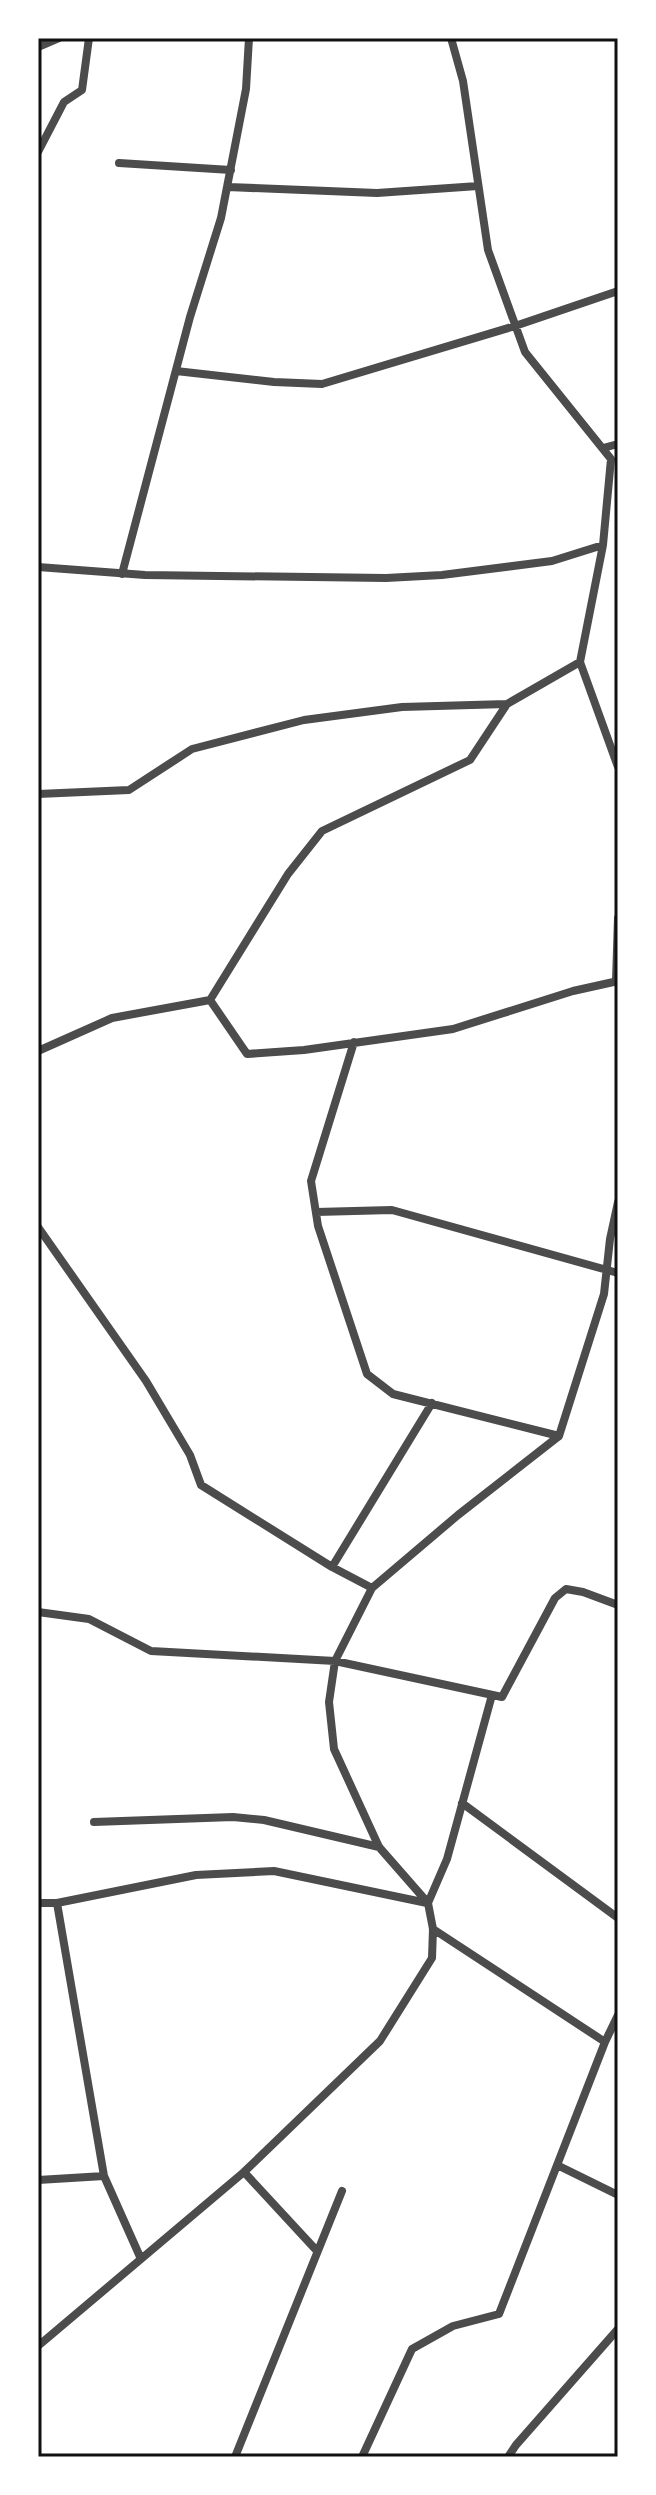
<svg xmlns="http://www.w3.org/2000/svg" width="656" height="2495" font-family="'Sofia Sans Condensed',sans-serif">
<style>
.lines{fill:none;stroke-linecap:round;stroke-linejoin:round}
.minor{stroke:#4c4c4c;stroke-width:8}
.neatline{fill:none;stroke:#111;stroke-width:3}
</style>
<rect width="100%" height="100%" fill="#fff"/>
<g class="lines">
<path class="minor" d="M451,38L463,81L488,250L525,352L611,459L603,545
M38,47L59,38
M38,152L64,102L82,90L89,38
M119,163L231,170
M228,187L377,193L478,186
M176,371L274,382L322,384L515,326L618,291
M603,448L618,444
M38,567L145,575L386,578L442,575L552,561L603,545L580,662L618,767
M122,574L190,317L221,218L246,89L249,38
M38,794L129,790L192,749L304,720L402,707L507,704
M616,981L618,918
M210,1000L288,874L322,831L470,760L507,704L580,662
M354,1042L311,1181L318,1226L367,1374L393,1394L559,1436
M38,1051L112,1018L210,1000L247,1054L304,1050L453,1029L573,991L618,981
M316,1212L392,1210L618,1273
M38,1227L146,1381L190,1455L201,1485L332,1567L372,1588
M332,1567L432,1403
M38,1612L89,1619L151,1651L335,1661L502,1697L555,1598L566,1589L583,1592L618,1605
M462,1803L618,1918
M94,1822L233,1817L264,1820L379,1847
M38,1903H57L196,1875L274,1871L427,1903
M57,1903L104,2176L141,2259
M428,1903L447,1859L492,1695
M433,1929L605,2042
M557,2165L618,2195
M244,2172L317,2251
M38,2180L104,2176
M38,2346L244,2172L380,2041L432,1958L433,1929L428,1903L379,1847L334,1749L329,1702L335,1661L372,1588L458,1515L559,1436L604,1294L610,1239L618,1202
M235,2457L342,2191
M362,2457L412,2349L453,2326L499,2314L605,2042L618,2015
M508,2457L516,2445L618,2329"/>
</g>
<rect width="656" height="2495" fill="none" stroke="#ffffff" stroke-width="80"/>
<rect x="40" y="40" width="576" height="2415" class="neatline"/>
</svg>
